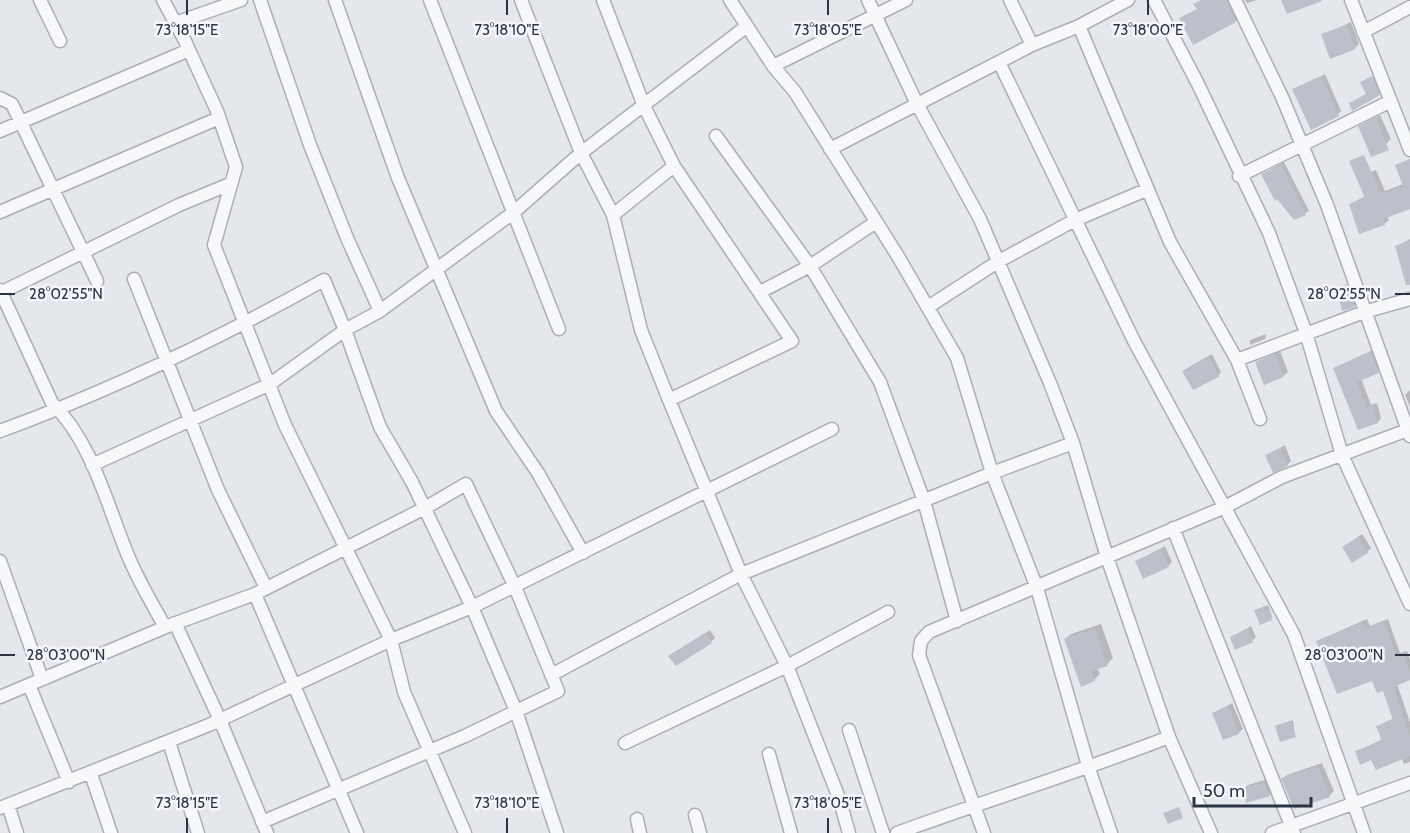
<svg xmlns="http://www.w3.org/2000/svg" width="1410" height="833" font-family="Cabin,sans-serif">
<style>
.shadow{fill:#0003}
.building{fill:#bbc0ca}
.lines{fill:none;stroke-linecap:round;stroke-linejoin:round}
.street-casing{stroke:#a9aeb7;stroke-width:15}
.street{stroke:#f7f8fa;stroke-width:12}
.ticks{fill:none;stroke:#2b3445;stroke-width:2}
.ticks-label{font-size:15px;text-anchor:middle;fill:#2b3445;stroke:#f4f6f9;stroke-width:5;stroke-linejoin:round;paint-order:stroke}
</style>
<rect width="100%" height="100%" fill="#e4e7ec"/>
<path class="shadow" d="M1201,0H1231L1238,18L1235,21L1184,16L1198,9L1195,4Z
M1245,0H1257L1247,3Z
M1351,22L1359,44L1355,48L1323,35Z
M1325,74L1341,111L1338,115L1294,90Z
M1374,76L1380,93L1367,94L1363,81Z
M1380,115L1391,139L1386,144L1360,127Z
M1410,159V205L1387,216L1389,220L1384,224L1350,204L1366,196L1363,175L1376,170L1385,191L1403,184L1396,165Z
M1284,162L1309,211L1294,219L1263,174Z
M1410,239V271L1397,246Z
M1348,284L1356,304L1354,305L1338,288Z
M1266,334L1265,339L1250,345V340Z
M1375,349L1382,368L1361,378L1371,405L1377,403L1381,418L1378,422L1334,368Z
M1280,351L1288,372L1283,376L1257,362Z
M1212,354L1221,372L1218,376L1187,368Z
M1410,390V407L1405,395Z
M1285,445L1291,461L1287,465L1267,455Z
M1362,534L1371,548L1367,552L1344,547Z
M1165,546L1172,562L1168,566L1137,561Z
M1268,605L1272,617L1271,619L1258,609Z
M1367,619L1370,626L1388,619L1400,653L1407,651L1410,660V679L1397,684L1410,722V762L1404,764L1402,758H1372L1356,752L1383,739L1378,726L1394,718L1384,689L1317,641Z
M1101,624L1113,658L1107,664L1097,668L1100,674L1094,680L1065,639L1071,634Z
M1251,626L1256,637L1252,641L1232,637Z
M710,630L715,638L711,642L674,653Z
M1232,703L1243,729L1238,733L1214,713Z
M1293,720L1295,735L1277,727L1278,725Z
M1322,763L1334,791L1330,795L1294,807L1283,779L1287,775Z
M1268,779L1274,790L1270,794L1247,801L1244,789L1248,785Z"/>
<path class="building" d="M1202,0H1227L1236,22L1193,45L1179,18L1197,9L1193,4Z
M1281,0H1321L1322,1L1287,14Z
M1347,25L1356,49L1330,59L1321,34Z
M1321,76L1339,116L1311,130L1292,89Z
M1372,76L1380,95L1352,111L1349,103L1366,94L1360,82Z
M1376,117L1389,150L1371,157L1358,126Z
M1364,155L1381,194L1403,186L1395,165L1410,159V209L1383,219L1385,225L1359,234L1349,204L1365,198L1349,161Z
M1281,165L1306,215L1294,220L1277,199L1275,201L1261,174Z
M1410,241V285H1406L1395,246Z
M1347,285L1355,307L1342,311L1336,287Z
M1371,352L1379,373L1357,382L1367,408L1373,406L1378,423L1358,430L1333,368Z
M1275,354L1284,377L1264,385L1255,362Z
M1209,356L1219,377L1193,390L1182,371Z
M1280,448L1288,466L1273,473L1265,455Z
M1358,537L1368,553L1352,563L1342,547Z
M1161,549L1169,567L1143,579L1135,561Z
M1266,606L1272,620L1260,625L1254,610Z
M1363,622L1366,628L1384,622L1397,656L1403,653L1410,673V680L1394,687L1410,736V756L1376,770L1371,760L1360,765L1355,751L1382,741L1376,726L1393,720L1383,691L1377,693L1372,681L1337,694L1316,641Z
M1095,628L1108,666L1091,671L1095,681L1081,687L1064,639Z
M1247,629L1253,642L1235,650L1230,637Z
M705,633L712,643L676,666L668,656Z
M1228,706L1239,734L1223,740L1212,713Z
M1291,721L1296,737L1280,742L1275,726Z
M1318,766L1330,797L1294,809L1281,778Z
M1264,782L1270,796L1246,803L1242,789Z
M1179,807L1183,818L1168,824L1163,813Z"/>
<g class="lines">
<g class="street-casing">
<path id="street" d="M40,0L60,41
M163,0L184,39L217,111L236,167L214,245L285,425L391,640L404,692L465,833
M260,0L310,145L347,238L380,311
M335,0L398,178L496,411L538,473L583,553
M430,0L559,329
M521,0L581,153L613,215L641,330L669,400L741,574L787,666L839,798L849,833
M603,0L644,106L674,166L792,341L669,400
M730,0L773,66L795,92L899,258L957,358L992,473L1037,588L1089,769L1111,833
M868,0L917,104L980,219L1050,383L1073,443L1107,557L1169,737
M1010,0L1032,45
M1154,0L1198,84L1269,233L1306,333L1342,455L1410,604
M1235,0L1282,97L1327,205L1410,436
M1351,0L1410,150
M175,23L241,0
M1079,26L1170,242L1237,360L1260,419
M1363,32L1410,7
M999,62L1134,341L1294,635L1364,833
M773,66L906,0
M0,98L12,104L97,281
M0,131L189,50
M716,136L810,266L880,382L924,501L957,621
M830,149L1032,45L1079,26L1128,0
M1239,176L1391,101
M0,212L219,118
M613,215L674,166
M134,279L218,490L266,588
M0,290L52,403C93,443 107,506 129,558C139,582 153,605 165,627
M760,292L810,266L876,222
M0,293L179,205L230,184
M928,307L999,261L1075,220L1146,190
M1237,360L1364,312L1410,299
M0,431C112,390 220,338 324,280L345,330L380,427L412,482L472,607L516,711L557,833
M92,465L270,384L345,330L380,311L514,212L581,153L747,26
M1173,528L1294,833
M0,561L42,679
M255,594L357,833
M175,623L220,720L267,833
M551,675L741,574L992,473L1073,443
M29,685L69,782
M0,697L168,626L255,594L425,508L466,484L515,587L558,691L465,736L262,822
M849,730L883,833
M169,742L198,833
M625,743L787,666L888,612
M769,754L791,833
M91,774L111,833
M8,805L17,833
M0,808L209,725L391,640L472,607L832,429
M695,815L700,833
M637,819L640,833
M897,833C987,800 1080,772 1169,737L1211,833
M984,833L919,655L921,641L929,632L1225,507L1282,477L1410,429
M1272,833L1410,783"/>
</g>
<use href="#street" class="street"/>
</g>
<path class="ticks" d="M187,0V15M507,0V15M828,0V15M1148,0V15M0,294H15M1395,294H1410M0,655H15M1395,655H1410M187,818V833M507,818V833M828,818V833"/>
<g class="ticks-label">
<text x="187" y="35">73°18'15"E</text>
<text x="507" y="35">73°18'10"E</text>
<text x="828" y="35">73°18'05"E</text>
<text x="1148" y="35">73°18'00"E</text>
<text x="1344" y="299">28°02'55"N</text>
<text x="66" y="299">28°02'55"N</text>
<text x="1344" y="660">28°03'00"N</text>
<text x="66" y="660">28°03'00"N</text>
<text x="187" y="808">73°18'15"E</text>
<text x="507" y="808">73°18'10"E</text>
<text x="828" y="808">73°18'05"E</text>
</g>
<path d="M1194 797v9h117v-9" fill="none" stroke="#2b3445" stroke-width="3"/>
<text x="1203" y="797" font-size="18" fill="#2b3445" stroke="#f4f6f9" stroke-width="4.5" paint-order="stroke">50 m</text>
</svg>
